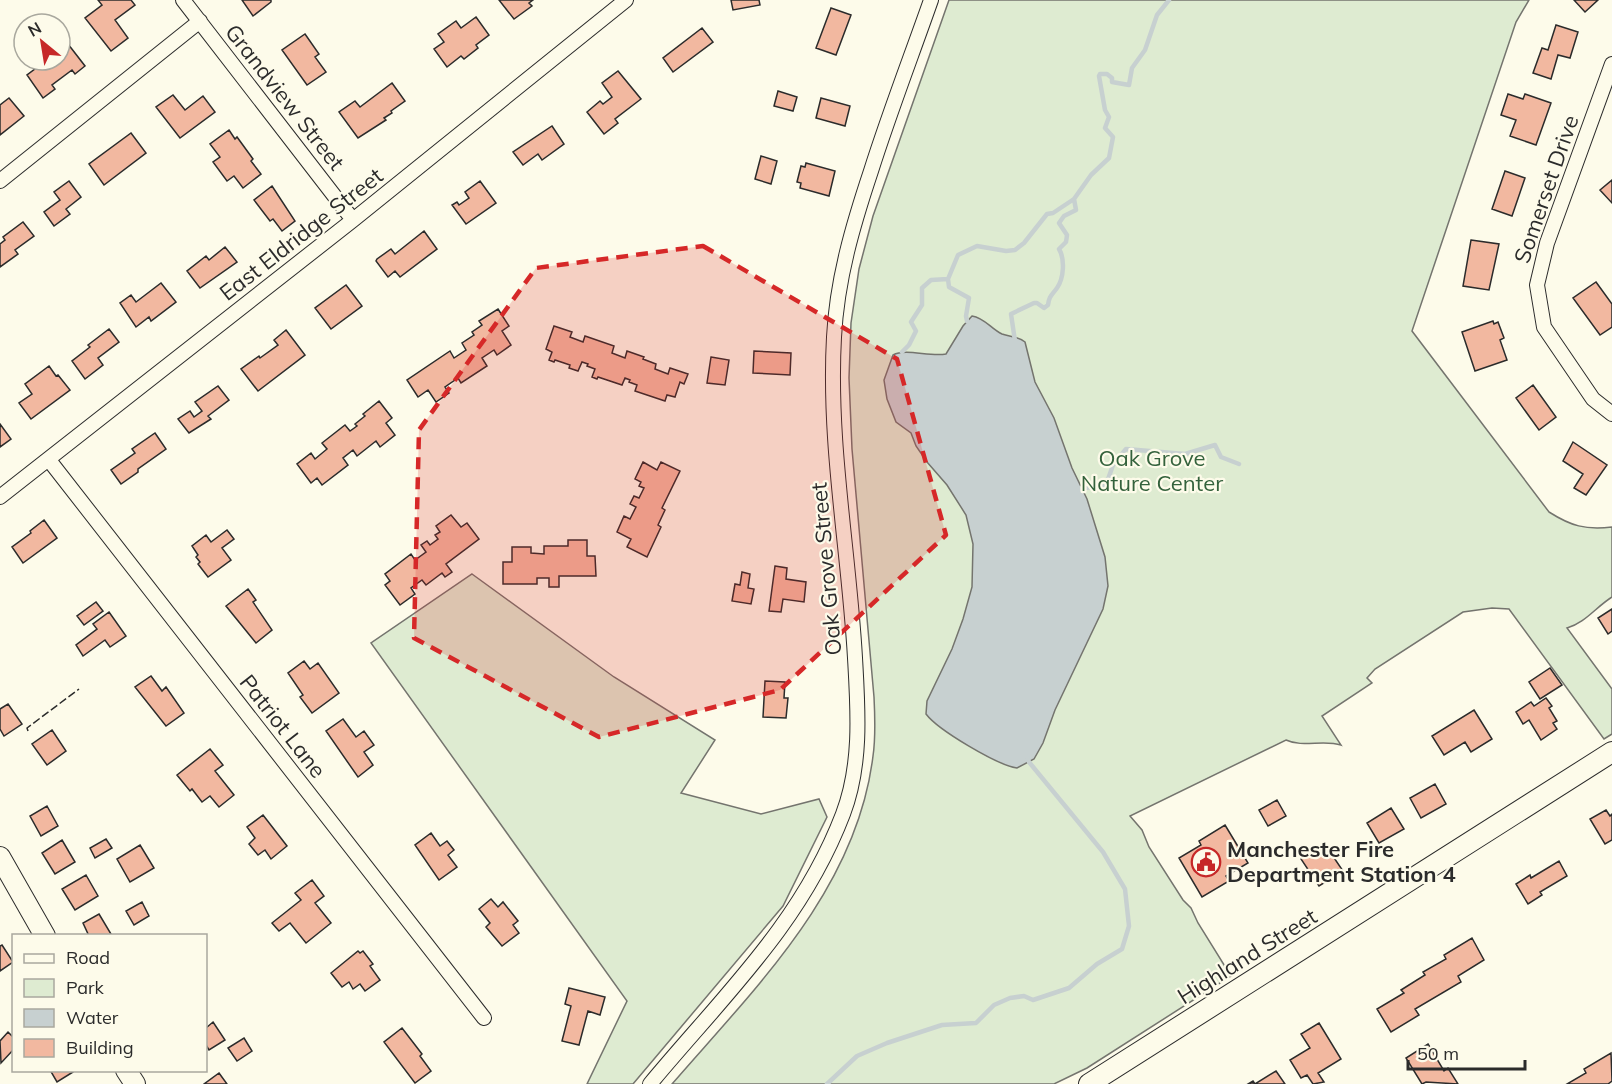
<svg xmlns="http://www.w3.org/2000/svg" width="1612" height="1084" font-family="Mulish,sans-serif">
<style>
.green{fill:#deebd1;stroke:#74746e;stroke-width:1.5}
.water{fill:#c7d0d0;stroke:#74746e;stroke-width:1.5}
.lines{fill:none;stroke-linecap:round;stroke-linejoin:round}
.stream{stroke:#c7d0d0;stroke-width:4.5}
.building{fill:#f2b8a0;stroke:#2b2b2b;stroke-width:1.5}
.street-casing{stroke:#2b2b2b;stroke-width:16}
.secondary-casing{stroke:#2b2b2b;stroke-width:22}
.street{stroke:#fdfbea;stroke-width:14}
.secondary{stroke:#fdfbea;stroke-width:20}
.fence{stroke:#2b2b2b;stroke-width:1.5;stroke-dasharray:8 3;stroke-linecap:butt}
.marked{fill:#d62828;fill-opacity:0.2;stroke:#d62828;stroke-width:4.5;stroke-dasharray:12 8;stroke-linejoin:round}
.labels{text-anchor:middle;dominant-baseline:central;stroke-width:4.5;stroke-linejoin:round;paint-order:stroke}
.street-label{font-size:22px;fill:#2b2b2b;stroke:#fdfbea}
.park-label{font-size:22px;fill:#34623c;stroke:#fdfbea}
.poi-label{font-size:22px;font-weight:bold;fill:#2b2b2b;stroke:#fdfbea;text-anchor:start}
</style>
<rect width="100%" height="100%" fill="#fdfbea"/>
<path class="green" d="M949,0H1529L1516,22L1412,331L1549,512C1571,526 1585,530 1612,527V597C1596,607 1585,623 1567,628L1612,689V734L1604,739L1509,609L1492,608L1463,612L1375,669L1367,678L1372,683L1322,716L1341,745C1323,739 1303,748 1286,740L1130,816L1142,830L1149,847L1183,900L1191,908L1198,923L1231,976L1087,1068L1054,1084H672C756,987 857,889 873,756C876,736 875,717 874,697L852,449L849,378L851,323L859,269L873,216Z
M472,574L614,677L715,740L681,793L761,814L819,799L827,817L783,906L633,1084H587L627,1001L371,643Z"/>
<path class="water" d="M972,316C985,318 991,329 1002,334C1010,337 1018,336 1025,342L1035,382L1054,418L1072,468L1087,499L1105,557L1108,586L1103,609L1055,710L1043,743L1034,759L1017,768C997,765 938,730 926,714L927,701L952,649L963,619L972,587L973,544L966,515L947,485L927,462L916,446L911,433L896,422L887,399L884,380L893,355C906,348 929,357 946,354L963,326Z"/>
<g class="lines">
<path class="stream" d="M967,321L966,316L969,298L949,287L948,279L958,255L977,246L1006,251L1015,250L1024,243L1047,214L1053,213L1074,199L1091,175L1109,158L1113,137L1105,128L1109,117L1105,110L1099,76L1100,74H1107L1112,78V82L1129,85L1132,68L1145,50L1157,15L1169,0
M1015,341L1011,314L1034,303H1037L1044,308L1048,305C1049,296 1052,295 1057,288C1064,278 1065,259 1059,249L1066,242L1067,235L1059,223L1064,216L1076,210L1074,199
M902,352L909,345L916,331L911,322L922,305V288L931,280L948,279
M1078,489L1106,485L1113,465L1126,449L1185,454L1215,445L1221,457L1239,464
M827,1084L857,1056L887,1043L942,1025L976,1023L994,1005L1010,998L1024,996L1033,1000L1069,988L1097,964L1122,949L1129,926L1125,889L1103,852L1029,762L1027,757"/>
</g>
<path class="building" d="M98,0H131L135,5L115,20L128,38L111,51L85,18L102,5Z
M242,0H271V2L253,16Z
M499,0H533L529,3L532,6L514,19Z
M731,0H759L760,5L733,10Z
M1574,0H1598L1585,12Z
M831,8L851,15L836,55L816,48Z
M476,17L489,35L476,45L478,48L464,59L461,56L447,67L434,49L444,42L438,34L456,21L461,28Z
M1556,25L1578,32L1570,58L1558,55L1551,79L1533,73L1542,48L1548,50Z
M702,28L713,42L673,72L663,58Z
M305,34L319,54L315,57L326,72L307,85L282,50Z
M68,44L85,66L75,74L72,70L52,85L55,89L43,98L27,75L47,60H60V50Z
M618,71L641,99L615,119L618,123L604,134L587,112L600,101L603,104L612,97L602,83Z
M392,83L405,101L391,111L392,113L384,118L386,120L358,138L339,112L355,101L360,107Z
M778,91L797,97L793,111L774,106Z
M1508,94L1523,99L1525,94L1551,103L1536,145L1510,136L1516,120L1501,115Z
M173,95L185,110L203,96L215,112L180,138L156,107Z
M9,98L24,116L0,135V105Z
M821,98L850,106L845,126L816,118Z
M552,126L564,144L542,160L538,154L523,165L513,152Z
M229,130L235,139L237,137L253,159L251,161L261,174L243,188L234,176L227,181L213,162L220,157L210,144Z
M131,133L146,153L104,185L89,164Z
M761,156L777,161L771,184L755,179Z
M806,163L835,171L829,196L800,188L801,183L797,182L801,166L805,167Z
M1505,171L1525,178L1512,216L1492,209Z
M1612,180V203L1600,190Z
M69,181L81,197L66,209L70,214L54,226L44,212L60,200L54,192Z
M480,181L496,203L466,224L452,205L457,202L459,205L469,198L465,192Z
M272,186L295,221L282,231L273,219L270,221L254,200Z
M23,222L34,236L15,250L18,254L0,267V244L5,240L3,237Z
M424,231L437,249L400,277L395,271L388,277L376,261L377,259L391,249L395,254Z
M1471,240L1499,244L1489,290L1463,286Z
M225,247L237,262L200,288L187,271L206,256L209,260Z
M1596,282L1612,304V327L1600,335L1573,298Z
M161,283L176,302L151,321L149,317L136,327L120,303L131,295L136,302Z
M346,285L362,306L331,329L315,308Z
M498,309L509,326L502,331L511,345L497,355L494,350L482,358L487,366L461,383L458,378L445,387L449,393L436,402L428,390L418,397L407,380L450,351L454,358L466,350L462,343L474,335L472,332L482,325L479,321Z
M1493,321L1494,324L1498,322L1504,338L1500,340L1507,360L1475,371L1462,332Z
M554,326L572,332L570,337L583,342L585,336L614,346L612,353L625,358L627,351L644,357L643,359L656,364L655,369L668,374L670,368L688,374L684,384L680,382L675,397L667,395L665,401L635,391L637,385L629,382L630,380L625,378L622,385L598,377L597,379L592,377L595,369L587,366L588,364L582,362L578,371L569,368L570,365L555,360L554,362L549,360L552,352L546,349Z
M109,329L119,342L98,358L103,365L85,379L72,361L90,347L88,345Z
M286,330L305,355L258,391L241,369L259,356L260,358L278,345L274,340Z
M754,351L791,353L790,375L753,373Z
M711,357L729,360L725,385L707,383Z
M49,366L56,376L58,375L70,390L31,419L19,403L32,394L25,384Z
M1533,385L1556,417L1539,430L1516,398Z
M218,386L229,400L208,416L211,419L189,433L178,419L190,411L194,417L202,411L195,402Z
M379,401L392,418L386,423L395,435L380,447L376,441L357,456L353,450L343,458L348,465L322,485L317,478L311,483L297,464L311,453L315,459L327,449L322,443L345,425L350,431L357,426L355,424L365,416L363,414Z
M0,424L11,439L0,447Z
M155,433L166,449L138,469V472L121,484L111,470L135,453L132,449Z
M1573,442L1607,465L1586,495L1574,488L1583,474L1563,461Z
M643,462L657,470L661,462L680,471L662,508L665,510L658,525L661,527L647,557L627,547L631,539L617,532L624,516L630,519L636,507L630,504L634,496L639,498L644,488L639,486L641,482L635,479Z
M451,515L461,527L467,523L479,539L446,564L452,572L445,577L442,573L426,585L422,580L411,588L415,594L400,605L385,585L390,581L385,574L411,554L415,560L426,552L421,545L427,541L430,545L438,539L435,535L440,532L436,526Z
M44,520L57,538L23,563L12,547L31,533L30,531Z
M227,530L234,539L222,548L231,560L208,577L198,564L200,562L196,557L198,555L192,546L206,535L211,542Z
M568,540H587V556H595L596,576H559V587H549V578H537V584H503V562H512V547H531V553L544,554V546H568Z
M775,566L787,568L786,579L806,582L804,602L783,599L781,612L769,611Z
M742,572L750,574L748,588L754,589L751,604L732,601L735,584L740,585Z
M248,589L256,600L253,602L272,630L256,643L226,606Z
M96,602L103,611L84,625L77,616Z
M1612,609V631L1608,634L1598,618Z
M109,612L126,636L110,647L105,640L83,656L76,645L97,629L93,624Z
M304,661L310,669L318,663L339,693L312,713L300,697L303,695L288,673Z
M1550,668L1562,685L1540,699L1529,682Z
M151,676L162,691L166,687L184,713L166,726L135,687Z
M765,681L785,682L784,698H788L786,718L763,717Z
M1546,698L1552,706L1549,708L1557,721L1553,723L1557,729L1541,740L1529,720L1523,724L1516,712L1531,702L1534,706Z
M8,704L22,724L4,736L0,729V709Z
M1474,710L1492,739L1471,752L1465,742L1444,755L1432,736Z
M343,719L356,737L364,731L374,745L364,752L373,765L358,777L326,731Z
M52,730L66,751L47,765L32,744Z
M210,749L223,765L215,771L234,795L219,807L210,796L202,802L192,789L190,791L177,775Z
M1435,784L1446,804L1421,818L1410,798Z
M1277,800L1286,816L1268,826L1259,810Z
M47,806L58,826L41,836L30,816Z
M1391,808L1404,829L1379,843L1367,823Z
M1606,810L1610,816L1612,814V840L1605,844L1590,819Z
M263,815L287,846L271,859L265,850L258,855L249,844L255,838L247,827Z
M1225,825L1248,863L1226,876L1229,881L1202,897L1179,858L1201,845L1199,841Z
M431,833L440,846L447,841L454,850L448,855L457,867L439,880L415,845Z
M106,839L112,848L95,858L90,848Z
M62,840L75,862L55,874L42,853Z
M1324,843L1343,871L1319,886L1301,859Z
M140,845L154,868L130,882L117,859Z
M1559,861L1567,876L1540,892L1542,895L1528,904L1516,884L1530,875L1531,878Z
M86,875L98,896L75,910L62,889Z
M312,880L324,896L315,903L331,923L306,943L290,923L279,931L272,923L301,900L295,893Z
M491,899L498,907L503,902L518,921L513,925L519,933L502,946L486,927L490,923L479,909Z
M142,902L149,916L134,925L126,911Z
M99,914L111,934L108,936H89L83,923Z
M1472,938L1484,960L1458,976L1461,982L1415,1009L1419,1015L1391,1032L1377,1009L1404,993L1401,990L1425,975L1423,972L1446,959L1444,955Z
M2,945L13,962L0,971V946Z
M358,951L360,953L363,951L373,964L370,966L380,980L365,991L360,984L353,989L349,982L342,987L331,973Z
M569,988L605,997L600,1015L588,1011L579,1045L562,1041L571,1006L565,1004Z
M213,1022L225,1040L209,1050L206,1045V1028Z
M1319,1023L1341,1059L1318,1073L1324,1082L1313,1084L1307,1075L1301,1078L1290,1060L1310,1048L1301,1034Z
M402,1028L422,1054L420,1056L431,1071L415,1083L384,1042Z
M8,1032L14,1038V1049L1,1063L0,1041Z
M244,1038L252,1051L237,1061L228,1048Z
M1428,1044L1444,1071L1448,1068L1458,1084L1426,1082L1422,1084L1406,1058Z
M1611,1053L1612,1081L1608,1084H1567L1586,1073L1584,1069Z
M50,1070H73V1072L57,1082Z
M1276,1071L1285,1084H1248L1253,1081L1255,1084Z
M219,1073L227,1084H204Z"/>
<g class="lines">
<g class="street-casing">
<path id="street" d="M183,0L353,220
M1612,64L1547,243L1537,285L1544,327L1593,399L1612,414
M0,181L200,21
M49,460L484,1018
M0,497L353,220L626,0
M650,1084C723,996 801,924 843,814C862,764 858,710 855,658C849,551 828,444 834,337C837,279 853,225 871,171C889,114 911,57 931,0"/>
</g>
<g class="secondary-casing">
<path id="secondary" d="M0,857L45,936
M126,1070L135,1084
M1089,1084L1612,752"/>
</g>
<use href="#street" class="street"/>
<use href="#secondary" class="secondary"/>
<path class="fence" d="M28,731L27,728L79,689"/>
</g>
<path class="marked" d="M703,246L897,359L946,535L780,690L599,737L414,638L419,430L536,268Z"/>
<defs>
<g id="civic-ring" transform="scale(1.5)"><circle r="9.5" fill="#fdfbea" stroke="#c62828" stroke-width="1.5"/><path d="M-.6-6.5H3V-4.5H.6V-3L4-1V1h2V6H-6V1h2V-1L-.6-3ZM-1.2 2.5V6h2.4V2.5Z" fill="#c62828"/></g>
</defs>
<g fill-rule="evenodd">
<use href="#civic-ring" x="1206" y="862"/>
</g>
<g class="labels">
<g class="street-label">
<text transform="translate(285 97) rotate(52)">Grandview Street</text>
<text transform="translate(1546 189) rotate(-71)">Somerset Drive</text>
<text transform="translate(301 234) rotate(-38)">East Eldridge Street</text>
<text transform="translate(826 569) rotate(-95)">Oak Grove Street</text>
<text transform="translate(283 726) rotate(52)">Patriot Lane</text>
<text transform="translate(1247 956) rotate(-32)">Highland Street</text>
</g>
<g class="park-label">
<text x="1152" y="458">Oak Grove<tspan x="1152" dy="25">Nature Center</tspan></text>
</g>
<g class="poi-label">
<text x="1227" y="849">Manchester Fire<tspan x="1227" dy="25">Department Station 4</tspan></text>
</g>
</g>
<rect x="12" y="934" width="195" height="138" fill="#fdfbea" stroke="#a9a89e" stroke-width="1.5"/>
<rect x="24" y="954" width="30" height="9" fill="#fdfbea" stroke="#a9a89e" stroke-width="1.5"/>
<text x="66" y="964" font-size="18" fill="#2b2b2b">Road</text>
<rect x="24" y="979" width="30" height="18" fill="#deebd1" stroke="#a9a89e" stroke-width="1.5"/>
<text x="66" y="994" font-size="18" fill="#2b2b2b">Park</text>
<rect x="24" y="1009" width="30" height="18" fill="#c7d0d0" stroke="#a9a89e" stroke-width="1.5"/>
<text x="66" y="1024" font-size="18" fill="#2b2b2b">Water</text>
<rect x="24" y="1039" width="30" height="18" fill="#f2b8a0" stroke="#a9a89e" stroke-width="1.5"/>
<text x="66" y="1054" font-size="18" fill="#2b2b2b">Building</text>
<g transform="translate(42 42) rotate(330)"><circle r="28" fill="#fdfbea" stroke="#a9a89e" stroke-width="1.5"/>
<path d="M0-4.5L10 22L0 15L-10 22Z" fill="#c62828"/>
<text y="-9" font-size="16" font-weight="bold" text-anchor="middle" fill="#2b2b2b">N</text>
</g>
<path d="M1408 1060v9h117v-9" fill="none" stroke="#2b2b2b" stroke-width="3"/>
<text x="1417" y="1060" font-size="18" fill="#2b2b2b" stroke="#fdfbea" stroke-width="4.5" paint-order="stroke">50 m</text>
</svg>
